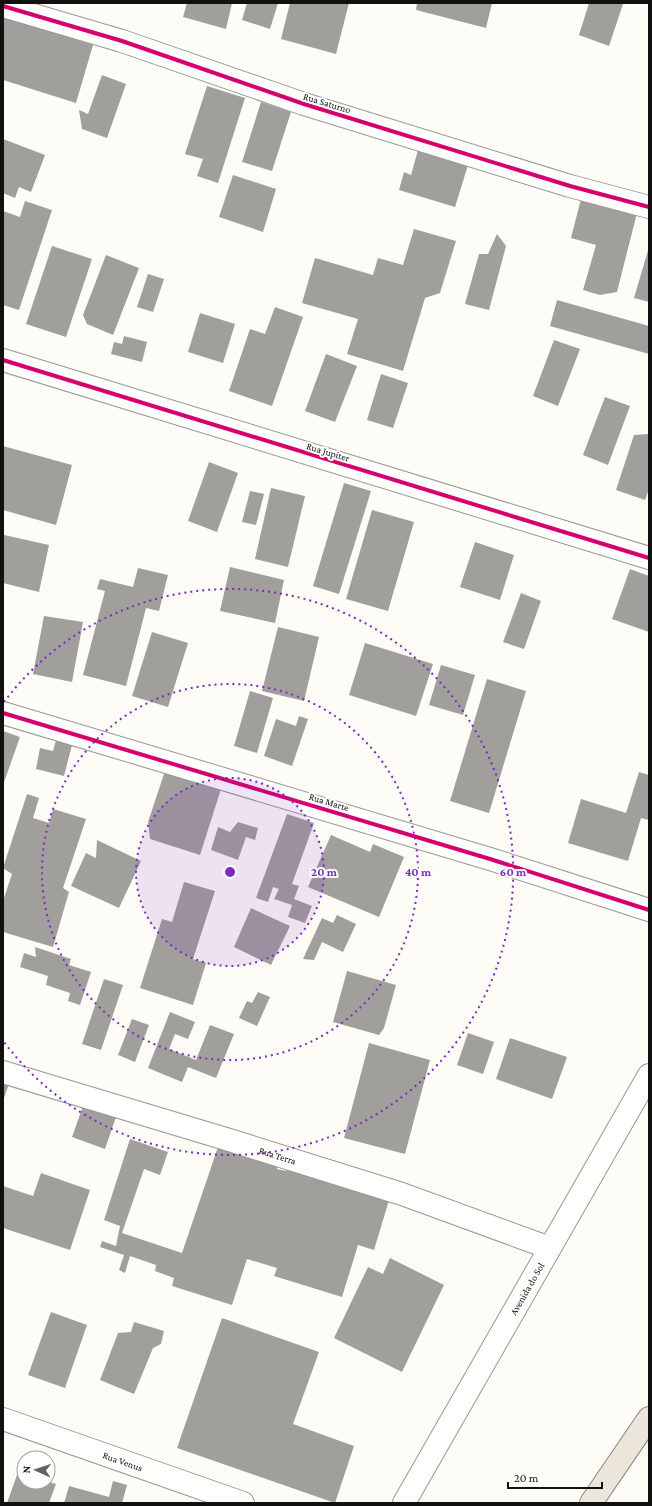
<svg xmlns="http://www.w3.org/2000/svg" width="652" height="1506" font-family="'Crimson Pro',serif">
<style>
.building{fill:#a19f9c}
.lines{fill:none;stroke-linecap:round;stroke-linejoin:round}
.minor-casing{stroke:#979795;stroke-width:24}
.trunk-casing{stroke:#858482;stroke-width:24}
.minor{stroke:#fffffe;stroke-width:22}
.trunk{stroke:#ece5da;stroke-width:22}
.cycleway-casing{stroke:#fff;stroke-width:6}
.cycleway{stroke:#d6006c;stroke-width:4}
.ring{fill:none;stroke:#7b2cbf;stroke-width:2;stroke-dasharray:2 4}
.labels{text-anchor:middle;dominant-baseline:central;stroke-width:4;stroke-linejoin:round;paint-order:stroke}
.street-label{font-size:10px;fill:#111;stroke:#fff}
.centre{fill:#7b2cbf;stroke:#fff;stroke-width:2}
.ring-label{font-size:12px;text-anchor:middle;font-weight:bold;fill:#7b2cbf;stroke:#fff;stroke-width:4;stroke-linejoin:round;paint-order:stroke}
</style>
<rect width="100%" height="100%" fill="#fdfcf7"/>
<path class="building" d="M187,3H232L226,29L183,17Z
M247,3H278L270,29L242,20Z
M290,3H349L336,54L281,39Z
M417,3H492L486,28L416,10Z
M589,3L623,4L609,46L579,35Z
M3,17L93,45L76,103L3,80Z
M102,75L126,84L107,138L82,129L79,110L88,114Z
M207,86L245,98L218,183L197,176L203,159L185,154Z
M261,102L291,112L272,171L242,162Z
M3,139L45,155L31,192L19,187L15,198L3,193Z
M418,150L468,165L455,207L399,190L404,172L411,175Z
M233,175L276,189L263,232L219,217Z
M581,199L637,213L617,292L600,295L583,290L596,245L571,238Z
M25,201L52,210L19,310L3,305V211L20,217Z
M414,229L456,241L440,293L425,298L403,371L347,354L358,319L302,303L315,258L373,275L378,258L403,265Z
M497,234L506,246L489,310L465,304L479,254H488Z
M52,246L92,259L66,337L26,324Z
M649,247V302L634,298Z
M106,255L139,268L113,335L87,324L83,315Z
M148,274L164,279L153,312L137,307Z
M557,300L649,326V354L550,326Z
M275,307L303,317L272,406L229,391L250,329L265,334Z
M200,313L235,324L223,363L188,352Z
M124,336L147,342L142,362L111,354L114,342L122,344Z
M554,340L580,349L558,406L533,396Z
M326,354L357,366L335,422L305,411Z
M381,374L408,383L393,428L367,420Z
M605,397L630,406L608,465L583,455Z
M649,434V489L645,500L616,490L634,435Z
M3,446L72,465L56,525L3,510Z
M209,462L238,473L217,532L188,521Z
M344,483L371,491L339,594L313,586Z
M271,488L305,496L288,567L255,559Z
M250,491L264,494L256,525L242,522Z
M372,510L414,522L388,611L346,599Z
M4,535L49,545L39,592L3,583Z
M475,542L514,555L500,600L460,587Z
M230,567L284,580L275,623L220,611Z
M138,568L168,575L159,611L146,608L126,686L83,675L105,591L97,589L100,579L133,587Z
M630,569L649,576V632L612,619Z
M521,593L541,601L524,649L503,642Z
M44,616L83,622L72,682L33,674Z
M278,627L319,637L304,701L262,691Z
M152,632L188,643L168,707L132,696Z
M365,643L433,664L416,716L349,695Z
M441,665L475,675L463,715L429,705Z
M487,679L526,691L489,813L450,801Z
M250,691L273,698L257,753L234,746Z
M299,716L308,719L292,766L264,756L276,719L296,726Z
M3,731L20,737L3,785Z
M57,737L73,741L64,776L36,769L40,748L53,751Z
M165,771L221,789L200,855L150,839L148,822Z
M639,772L649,775V820L641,818L628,861L568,843L581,799L626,813Z
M27,794L39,798L33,818L49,823L53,809L86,819L63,888L69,892L53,947L3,932V901L12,874L3,868Z
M287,814L314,823L292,884L299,886L294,899L312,906L305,923L288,917L292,905L274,899L279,889L273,887L268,902L256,898Z
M238,822L258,828L255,840L246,837L238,860L211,850L218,827L230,832Z
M331,835L370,852L373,844L404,857L379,917L308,887Z
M97,840L141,861L119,908L71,886L86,853L96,858Z
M184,882L215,891L193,959L206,963L193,1005L140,988L162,919L172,922Z
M251,908L290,926L271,965L234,947Z
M337,915L356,924L343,952L322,942L314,960L303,959L322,918L333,923Z
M35,947L71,959L69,965L91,972L80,1005L68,1001L70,993L46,985L48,976L20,967L24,953L36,957Z
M347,971L396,985L384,1028L379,1035L333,1022Z
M104,979L123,985L101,1050L82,1044Z
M258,992L270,997L257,1026L239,1018L247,1001L252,1003Z
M170,1012L195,1022L188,1039L175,1034L169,1049L196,1060L210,1025L234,1034L216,1078L188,1067L182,1082L148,1068Z
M132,1019L149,1025L135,1062L118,1055Z
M468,1033L494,1042L483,1074L457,1065Z
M510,1038L567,1057L552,1099L496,1079Z
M369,1043L430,1060L405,1154L344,1138Z
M3,1079L10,1081L3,1101Z
M84,1103L117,1114L105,1149L72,1137Z
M130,1139L168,1152L160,1175L144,1169L122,1233L182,1253L220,1141L277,1161V1169L286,1171L288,1165L390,1197L374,1250L358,1245L342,1297L274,1276L277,1268L247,1259L232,1305L172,1286L174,1278L155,1271L156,1265L130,1256L125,1273L119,1270L124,1255L100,1247L102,1241L116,1246L120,1226L104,1220Z
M41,1173L90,1190L70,1250L3,1228V1186L33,1196Z
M390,1258L444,1285L402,1372L334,1338L368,1267L383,1274Z
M51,1312L87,1325L65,1388L28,1375Z
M222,1318L319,1352L293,1424L354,1446L335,1503L177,1448Z
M134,1322L164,1331L161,1344L153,1348L134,1394L100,1380L118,1333L131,1332Z
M18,1472L24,1474V1482H49L56,1484L49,1503H7Z
M113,1481L127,1485L122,1503H64L69,1486L109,1497Z"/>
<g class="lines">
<g class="minor-casing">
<g id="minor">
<path d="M3,6L122,41L304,104L570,186L649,207"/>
<path d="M3,360L649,558"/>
<path d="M3,713L490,859L649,910"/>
<path id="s1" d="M3,1072L226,1139L402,1194L550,1248"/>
<path id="s2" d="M3,1419L243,1503"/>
<path id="s3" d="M404,1503L649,1075"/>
</g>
</g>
<g class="trunk-casing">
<path id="trunk" d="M591,1503L649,1418"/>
</g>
<use href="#minor" class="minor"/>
<use href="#trunk" class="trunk"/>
<g class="cycleway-casing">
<path id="cycleway" d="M3,6L122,41L304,104L570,186L649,207
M3,360L649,558
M3,713L490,859L649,910"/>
</g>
<use href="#cycleway" class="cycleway"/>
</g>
<circle cx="230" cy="872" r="94" fill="#7b2cbf" fill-opacity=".12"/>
<g class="ring">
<circle cx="230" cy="872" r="94"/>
<circle cx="230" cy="872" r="188"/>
<path d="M4 702A283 283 0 1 1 4 1042"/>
</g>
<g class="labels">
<g class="street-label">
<text transform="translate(327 103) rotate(17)">Rua Saturno</text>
<text transform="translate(328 452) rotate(17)">Rua Jupiter</text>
<text transform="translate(329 802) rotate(17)">Rua Marte</text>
<text stroke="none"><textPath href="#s1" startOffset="287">Rua Terra</textPath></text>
<text stroke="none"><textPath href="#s3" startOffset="247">Avenida do Sol</textPath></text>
<text stroke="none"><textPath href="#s2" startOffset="127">Rua Venus</textPath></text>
</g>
</g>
<circle cx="230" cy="872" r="6" class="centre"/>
<g class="ring-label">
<text x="324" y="876">20 m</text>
<text x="418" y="876">40 m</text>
<text x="513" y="876">60 m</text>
</g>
<rect width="652" height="1506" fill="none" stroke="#111111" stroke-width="8"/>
<g transform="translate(36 1470) rotate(273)"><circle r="19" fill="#ffffff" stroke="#a0a0a0"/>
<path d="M0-3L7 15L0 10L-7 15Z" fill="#646362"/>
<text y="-6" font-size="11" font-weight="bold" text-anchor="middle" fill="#111111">N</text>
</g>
<path d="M508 1482v6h94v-6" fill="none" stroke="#111111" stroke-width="2"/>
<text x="514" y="1482" font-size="12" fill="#111111" stroke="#ffffff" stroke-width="3" paint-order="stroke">20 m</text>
</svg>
